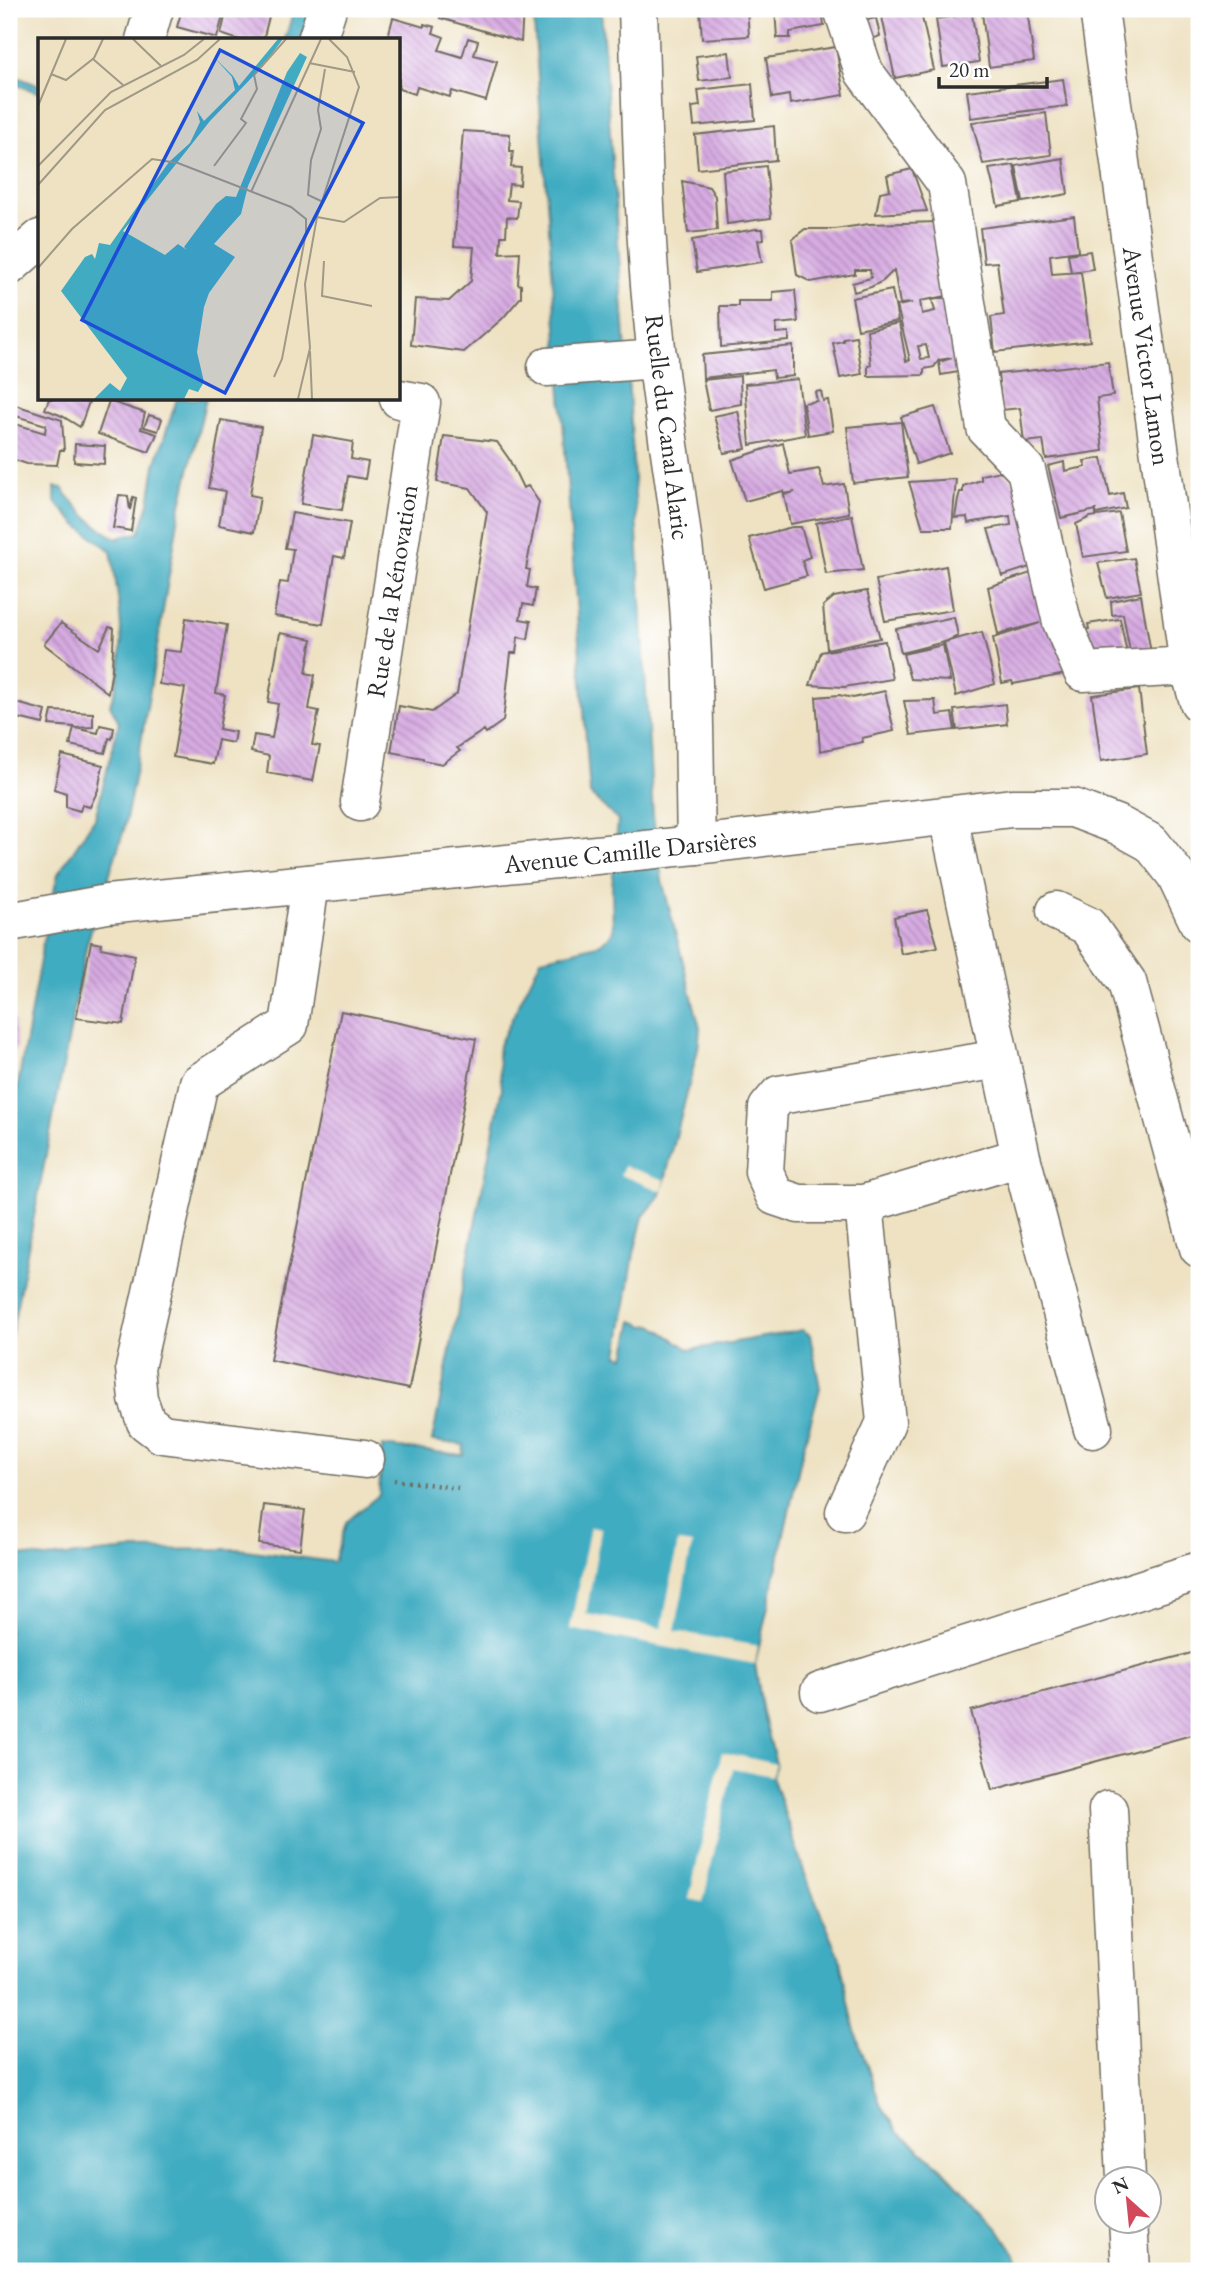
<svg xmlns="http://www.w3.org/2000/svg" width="1208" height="2280" font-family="'EB Garamond',serif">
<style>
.water{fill:#41acc1;stroke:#366c76;stroke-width:2}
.pier{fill:#eee2c3}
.building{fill:url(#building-back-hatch);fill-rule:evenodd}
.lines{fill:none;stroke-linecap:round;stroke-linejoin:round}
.minor-casing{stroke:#6f6b60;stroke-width:41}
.major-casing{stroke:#6f6b60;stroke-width:41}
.path{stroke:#6f6b60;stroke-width:4.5;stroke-dasharray:2 5;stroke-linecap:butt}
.minor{stroke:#fff;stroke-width:38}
.major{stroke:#fff;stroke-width:38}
.labels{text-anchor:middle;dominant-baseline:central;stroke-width:7;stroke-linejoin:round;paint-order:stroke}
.street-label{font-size:26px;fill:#2b2b2b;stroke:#fff}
.inset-road{fill:none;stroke:#a09986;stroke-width:2}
.view{fill:#1d4ed8;fill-opacity:0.15;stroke:#1d4ed8;stroke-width:3.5}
.inset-edge{fill:none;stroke:#2b2b2b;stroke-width:3.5}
</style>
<defs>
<pattern id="building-back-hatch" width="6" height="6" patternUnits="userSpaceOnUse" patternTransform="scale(1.75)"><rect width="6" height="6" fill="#d7abe2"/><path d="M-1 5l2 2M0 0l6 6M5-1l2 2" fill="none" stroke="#af8bb7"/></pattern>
</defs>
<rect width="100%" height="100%" fill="#fff"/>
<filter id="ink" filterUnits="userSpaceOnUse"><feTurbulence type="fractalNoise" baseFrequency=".0143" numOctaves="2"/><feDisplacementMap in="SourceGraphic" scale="14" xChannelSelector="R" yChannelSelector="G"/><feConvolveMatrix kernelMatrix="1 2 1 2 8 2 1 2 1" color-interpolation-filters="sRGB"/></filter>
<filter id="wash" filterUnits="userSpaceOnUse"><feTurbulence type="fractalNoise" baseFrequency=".00686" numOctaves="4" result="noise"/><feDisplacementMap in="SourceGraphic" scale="28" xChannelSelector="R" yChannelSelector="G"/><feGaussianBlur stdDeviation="1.57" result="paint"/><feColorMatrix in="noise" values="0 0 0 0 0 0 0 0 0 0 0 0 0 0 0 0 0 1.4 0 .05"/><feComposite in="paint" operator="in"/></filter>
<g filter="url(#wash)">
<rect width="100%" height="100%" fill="#eee2c3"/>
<path class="water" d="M294,9H323L310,40H285Z
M533,9H601L630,406L653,816L662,880L700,1028L698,1049L665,1180L659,1197L643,1217L634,1253L618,1355L625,1357L633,1321L645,1326L653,1325L690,1350L803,1330L810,1335L820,1388L803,1449L755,1664L763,1713L776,1764L772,1776L809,1886L839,1955L855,2031L880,2103L898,2131L946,2172L999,2230L1015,2255L1021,2271H9V1554L46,1558L130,1550L238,1549L334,1562L346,1522L379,1495L382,1446L463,1455L464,1445L432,1441L502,1088L498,1056L499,1045L541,959L597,945L608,938L613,931L612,886L618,820L590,794Z
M9,74L40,86V93L9,82Z
M177,399H206L180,509L141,743L124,830L87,943L9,1346V1135L46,926L58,874L95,818L119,722L110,705C130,656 119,602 111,551L77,525L55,502V487L62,488C78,509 94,527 118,539L124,535L139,533L149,503L155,465Z"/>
<path class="pier" d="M624,1166L665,1180L662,1191L620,1175Z
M590,1527L601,1529L586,1614L662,1628L678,1542L692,1544L675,1631L758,1646L755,1664L570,1629Z
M722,1752L776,1764L772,1776L733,1768L703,1902L689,1899Z"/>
<g id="blocks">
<path class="building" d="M182,9H225L217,38L177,27Z
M227,9H271L263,40H239L221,34Z
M442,9H523L521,42L440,18Z
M700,9H747L749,36L702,39Z
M775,9H822L824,26L790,32V38H777Z
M920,9L934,70L895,78L882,17Z
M1027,9L1034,61L989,67L982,13Z
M972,14L979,62L943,67L936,19Z
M393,18L424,27V24L435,27L433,33L444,37L439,50L462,57L468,38L478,41L474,55L497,61L486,101L452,91L450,97L417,87L415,94L399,89V40H387Z
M876,18L880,36L870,40L863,21Z
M836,47L844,95L790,104L789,95L772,98L766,58Z
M729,52L732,77L699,81L696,56Z
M1063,79L1067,106L971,118L967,91Z
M752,84L755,120L694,126L692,107L700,106L698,90Z
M1046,113L1051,155L983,164L972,122Z
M774,126L776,160L698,169L695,135Z
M463,131L510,134V151H513L511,167L521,168L520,185L509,184L507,200L519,201L517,218L507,217L506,236H501L500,253L520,252L518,284L521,285V297L503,318L464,352L411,345L415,299L449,301L471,281L474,247L454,246Z
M1063,158L1068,194L1023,202L1016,166Z
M1014,165L1021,202L998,206L989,169Z
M766,166L771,218L727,224L723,171Z
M912,169L927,211L876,214L880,192L890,190L887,175Z
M682,181L709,187L715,196L717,230L688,233Z
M1074,216L1078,251L1050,255L1052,274L1081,272L1090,341L995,352L991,317L1004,315L997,262L984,263L980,228Z
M938,222L952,295L920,301L922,314L935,311L932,300L953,296L964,371L941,375L939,362L952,358L939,360L934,367L924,369V375L868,376V366L871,365L867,330L899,323L906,361L910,360L897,306L912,303L900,304L894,270L883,281L871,287L854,292L852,283L871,278L870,270H855V274L811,282L797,275L792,239L805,229H835L869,224ZM926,345L929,358L921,359L918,346Z
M756,229H763L764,239L758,240L762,262L697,272L692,240Z
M1090,251L1093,269L1071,272L1068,254Z
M795,290L798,322L776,324V333L789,332V341L721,347L720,306H738V301H773V292Z
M892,290L898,321L858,329L852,298Z
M856,336L862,374L840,378L833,343L843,341V338Z
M793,346V376L774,378L773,370L703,378L702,355Z
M1108,362L1113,396L1097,398L1103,451L1046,459L1043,440L1024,442L1020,408L1002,410L998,374Z
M740,376L741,404L709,410L703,380Z
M798,379L805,435L750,445L745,384Z
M821,391L823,401L828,400L833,431L808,435L803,403L817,401L815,392Z
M49,399H90L80,427L62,416L45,409Z
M109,401L145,413L141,429L157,434L149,452L98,434Z
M9,403L62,420L64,450H60L57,465L27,464L9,458V422L45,433L46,425L9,414Z
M935,407L950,453L916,464L901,417Z
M738,411L746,449L724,453L714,416Z
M149,415L162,419L158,431L144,427Z
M221,420L261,427L250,495L260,497L254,532L219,525L225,491L209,488Z
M901,422L908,477L853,483L847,427Z
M313,435L353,442L351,459L368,462L365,479L348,476L342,510L301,504Z
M444,436L497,442L509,459L523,488L528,486L539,502L526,569L530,570L527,587L536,589L533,606L523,604L520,619L531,621L528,639L518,637L516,653H511L503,721L486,733L484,730L457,748L460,751L442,764L423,760V758L391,752L399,706L432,712L457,694L487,512L470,488L437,482Z
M783,443L790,474L819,469L824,487L844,484L849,513L790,524L784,495L795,492L784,494L783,491L745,501L732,460Z
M75,444L105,446L104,464L74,462Z
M1102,458L1110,496L1123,493L1126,508L1096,514V510L1061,518L1048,466L1064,462L1065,471L1086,467L1084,461Z
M1000,471L1019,485L1039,564L1002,576L988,529L1011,525L1010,516L968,523L967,517L955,518L958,499L960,492H963V486L981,480V475Z
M956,479L952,528H923L909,482Z
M119,495L128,496L130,510L133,497L136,498L131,531L113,528Z
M292,513L350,523L344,558L334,556L323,624L274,616L280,582L288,583L293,549L285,548Z
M1119,513L1126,551L1083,557L1076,524L1090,517Z
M852,515L863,570L826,574L816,523Z
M792,527H801L810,557L802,560L807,576L764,588L749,538Z
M1134,558L1141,592L1107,598L1098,563Z
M946,566L953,610L885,621L876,580Z
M1040,570L1066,674L1013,684L1012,681L1002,683L993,638L1040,623L998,634L988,587Z
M867,591L880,638L827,649L823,606L834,597Z
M1141,595L1151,653L1131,657L1123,614L1112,615L1111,601Z
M954,617L958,636L945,642L982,632L995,684L956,696L944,642L901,653L896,629Z
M186,618L227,625L216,693L225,695L219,729L235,732L233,743L218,740L213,764L173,757L185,688L159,684L164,650L181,652Z
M1120,619L1127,654L1095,661L1077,632L1089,629L1088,624Z
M61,623L99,649L109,627L114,628L112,670L108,693L44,644Z
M280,633L312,639L306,673L315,675L309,709L319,711L312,745L320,746L313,781L267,773L269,756L251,752L254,735L272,738L278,704L268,702Z
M885,641L892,679L844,687L810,685L821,652Z
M943,645L950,681L910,679L903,654Z
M1139,689L1147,754L1101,761L1092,695Z
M885,691L894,731L862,738L863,742L820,751L816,697L839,695L853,698Z
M935,700L937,715L952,713L955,730L911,735L904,701Z
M13,702L46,711L43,724L9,716Z
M1005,704L1007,724L957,730L954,710Z
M52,711L93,713V727L75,728L98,733L100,725L114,728L112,739L109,738L105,753L70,745L74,727L49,725Z
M62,755L103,765L98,790L90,807L82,805L80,811L66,807V793L54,789Z
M927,910L938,947L901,954L894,917Z
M91,942L102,944L101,948L135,955L123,1024L76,1018Z
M341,1011L476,1039L409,1389L270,1360Z
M14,1019L17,1048L9,1051V1020Z
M264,1505L305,1510L300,1549L259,1544Z
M1199,1651V1733L992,1790L971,1711Z"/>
</g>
</g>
<g filter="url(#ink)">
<use href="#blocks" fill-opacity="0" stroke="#6f6b60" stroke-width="2"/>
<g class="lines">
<g class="minor-casing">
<path id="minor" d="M638,9C642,118 643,228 655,338C663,418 679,499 687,580C695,668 694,756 696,845
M843,9L864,72L947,184L986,428L1026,470L1062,622L1083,672L1189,666
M1099,9L1189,666L1199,702
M145,40L154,9
M317,40L327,9
M9,266L40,239
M547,367L658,359
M360,802L421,403L399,399
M948,816L1021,1157L1093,1429
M310,884L289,1025L199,1083L135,1368L138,1399L146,1422L162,1434L365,1459
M1056,911L1088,926L1127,982L1199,1248
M864,1204H799L775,1196L764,1172L768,1108L779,1095L1000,1059
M845,1512L886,1422L864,1204L1021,1157
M820,1692L1199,1571
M1108,1810L1126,2178
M1128,2220L1131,2271"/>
</g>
<g class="major-casing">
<path id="major" d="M9,922L107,904L696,845L1012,808H1073L1118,825L1151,843L1176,875L1199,923"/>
</g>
<path class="path" d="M394,1480L458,1488"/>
<use href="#minor" class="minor"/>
<use href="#major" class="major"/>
</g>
</g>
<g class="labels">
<g class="street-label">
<text transform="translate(1147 356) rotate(82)">Avenue Victor Lamon</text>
<text transform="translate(668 427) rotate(83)">Ruelle du Canal Alaric</text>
<text transform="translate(392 591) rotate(-81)">Rue de la Rénovation</text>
<text transform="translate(630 851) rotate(-6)">Avenue Camille Darsières</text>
</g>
</g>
<g transform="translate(38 38)">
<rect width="362" height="362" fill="#eee2c3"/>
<path d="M240,1H245L224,29L172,83L85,193L127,217L140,206L149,212L146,209L178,166L188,158L198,159L249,34L262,15L269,19L210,148L203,176L176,206L197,219L171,255L166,269L159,314L166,344L160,354L151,351L146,361H56L72,345L82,353L89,340L23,253L47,219L54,216L57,221L61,205L72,207L131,124L152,105L162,84L159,73L166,83L197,52L194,39L175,18L195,38L201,48Z" fill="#41acc1"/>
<path class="inset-road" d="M95,1L123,28M55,21L85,47M271,25L317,34M13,36L28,42L56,20L65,1M0,68L28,1M0,128L73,54L146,17L166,1M176,128L208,85L203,81L219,51L216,37L248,1M0,147L67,72L159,22L182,1M213,154L283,1M283,163L270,157L273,122L283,91L280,72L287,31M279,179L306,184L342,160L363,159M286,223L284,258L334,268M0,230L34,191L114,121L140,125L253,169L268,181V195L244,321L236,339M272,313L274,361M260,361L272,310L267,246L279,179L321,49L309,19L291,1"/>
<path class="view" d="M182,12L325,85L187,355L44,282Z"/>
<rect width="362" height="362" class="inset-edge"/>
</g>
<rect width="1208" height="2280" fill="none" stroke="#fff" stroke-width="35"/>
<g transform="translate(1128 2200) rotate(333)"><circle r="33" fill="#ffffff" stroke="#aaaaaa" stroke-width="2"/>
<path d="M0-5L12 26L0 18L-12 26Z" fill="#d1495b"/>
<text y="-10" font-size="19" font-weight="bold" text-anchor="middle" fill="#2b2b2b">N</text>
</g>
<path d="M939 77v10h108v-10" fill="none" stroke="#2b2b2b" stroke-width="3.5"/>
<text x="949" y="77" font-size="21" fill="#2b2b2b" stroke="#ffffff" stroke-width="5" paint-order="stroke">20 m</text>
</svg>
